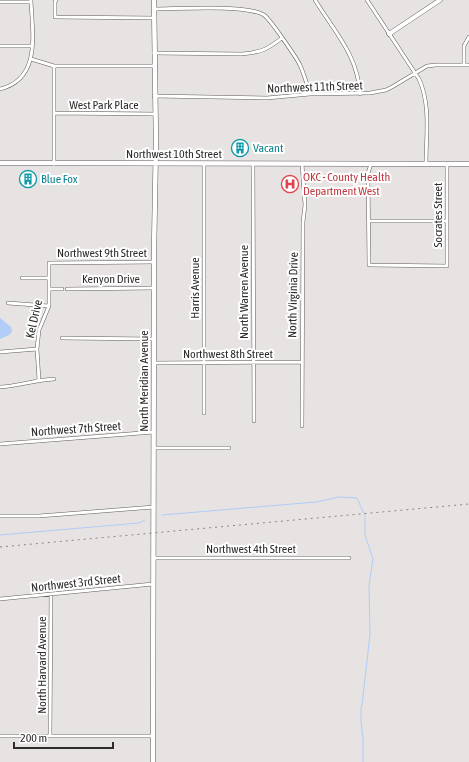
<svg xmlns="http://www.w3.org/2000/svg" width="469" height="762" font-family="'Asap Condensed',sans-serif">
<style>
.water{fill:#b0ccf7}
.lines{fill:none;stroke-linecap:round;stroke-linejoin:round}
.stream{stroke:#b0ccf7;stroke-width:1}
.minor-casing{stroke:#5f5c5a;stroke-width:4}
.tertiary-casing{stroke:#5f5c5a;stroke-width:5}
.secondary-casing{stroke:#5f5c5a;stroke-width:5.5}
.minor{stroke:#fff;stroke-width:3}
.tertiary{stroke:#fff;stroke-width:4}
.secondary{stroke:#fff;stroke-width:4.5}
.rail{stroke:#898786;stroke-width:1;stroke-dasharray:2 4;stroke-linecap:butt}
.labels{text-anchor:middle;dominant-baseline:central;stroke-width:4;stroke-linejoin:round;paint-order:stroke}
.street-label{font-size:12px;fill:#2e2d2c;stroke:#fff}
.culture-label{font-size:12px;fill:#0d838f;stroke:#fff;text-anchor:start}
.health-label{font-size:12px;fill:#be3a42;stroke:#fff;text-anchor:start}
</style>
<rect width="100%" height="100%" fill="#e7e3e2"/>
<path class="water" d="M0,318L11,327L12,332L9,335L0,339Z"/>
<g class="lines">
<path class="stream" d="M162,515L316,502L339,497L357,498L365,516V535L373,559L369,585L370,634L362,705L361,706V722L363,738V762
M0,535L139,523L145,520"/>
<g class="minor-casing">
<path id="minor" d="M56,0L55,2V17L154,18
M315,0C334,31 358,55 360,94
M367,0L419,79C431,105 426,136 426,164
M0,2H31
M154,9C178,9 246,4 264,15C270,19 296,57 300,65C304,74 307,84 310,94
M0,46H32
M154,53L242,54C262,52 266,50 282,38
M31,59L54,66H154
M464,65V46L469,37
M54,66V164
M0,89C42,79 32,32 31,0
M154,96L267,98L310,94L370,93L386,90L392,87L427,66L436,65H469
M54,113L155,114
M253,164L254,421
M302,164L305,205L303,222L302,426
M371,164L368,173L369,265L447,266V164
M368,221H447
M22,278H49
M49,289H62
M67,289L154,288
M8,303L49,306
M62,338L154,339
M0,352L37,349
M154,363L301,362
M39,380L37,349L39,330L49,306V263L154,262
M0,387C18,386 35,380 54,379
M204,413V164
M0,444L154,432
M154,448H229
M0,516H39L154,507
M153,558H349
M0,599L153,584
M0,736H153
M50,736L51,594"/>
</g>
<g class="tertiary-casing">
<path id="tertiary" d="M389,34L440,0"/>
</g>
<g class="secondary-casing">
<path id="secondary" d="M0,163L469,164
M153,762L154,250L156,142L154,0"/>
</g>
<use href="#minor" class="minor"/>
<use href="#tertiary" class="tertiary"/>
<use href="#secondary" class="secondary"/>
<path class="rail" d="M0,547L469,504"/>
</g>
<defs>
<g id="building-ring" transform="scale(0.9)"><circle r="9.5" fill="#fff" stroke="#0f9aa8" stroke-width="1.5"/><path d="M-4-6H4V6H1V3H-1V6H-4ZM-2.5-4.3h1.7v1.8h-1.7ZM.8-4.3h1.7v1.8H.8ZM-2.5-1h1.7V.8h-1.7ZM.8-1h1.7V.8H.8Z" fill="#0f9aa8"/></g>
<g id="hospital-ring" transform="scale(0.9)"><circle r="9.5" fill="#fff" stroke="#e0444e" stroke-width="1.5"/><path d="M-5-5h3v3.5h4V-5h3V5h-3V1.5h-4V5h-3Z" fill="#e0444e"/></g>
</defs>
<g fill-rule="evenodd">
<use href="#building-ring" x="240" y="148"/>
<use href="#building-ring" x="28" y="179"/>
<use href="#hospital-ring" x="290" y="184"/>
</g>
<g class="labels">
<g class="street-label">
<text transform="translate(315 87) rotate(-2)">Northwest 11th Street</text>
<text x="104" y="105">West Park Place</text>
<text x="174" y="154">Northwest 10th Street</text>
<text transform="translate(438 215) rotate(-90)">Socrates Street</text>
<text x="102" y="253">Northwest 9th Street</text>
<text x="111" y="279">Kenyon Drive</text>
<text transform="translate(195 288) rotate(-90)">Harris Avenue</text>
<text transform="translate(244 292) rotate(-90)">North Warren Avenue</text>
<text transform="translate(293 295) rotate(-89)">North Virginia Drive</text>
<text transform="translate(34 319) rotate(-77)">Kel Drive</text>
<text x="228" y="354">Northwest 8th Street</text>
<text transform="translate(144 381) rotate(-90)">North Meridian Avenue</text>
<text transform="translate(76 429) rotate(-4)">Northwest 7th Street</text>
<text x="251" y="549">Northwest 4th Street</text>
<text transform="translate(76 583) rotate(-6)">Northwest 3rd Street</text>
<text transform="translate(42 665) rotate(-90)">North Harvard Avenue</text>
</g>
<g class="culture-label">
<text x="253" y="148">Vacant</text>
<text x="41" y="179">Blue Fox</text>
</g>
<g class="health-label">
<text x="303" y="177">OKC - County Health<tspan x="303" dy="14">Department West</tspan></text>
</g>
</g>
<path d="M14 742v6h99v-6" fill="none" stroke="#2e2d2c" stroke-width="2"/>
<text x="20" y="742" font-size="12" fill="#2e2d2c" stroke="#ffffff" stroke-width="3" paint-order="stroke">200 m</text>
</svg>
